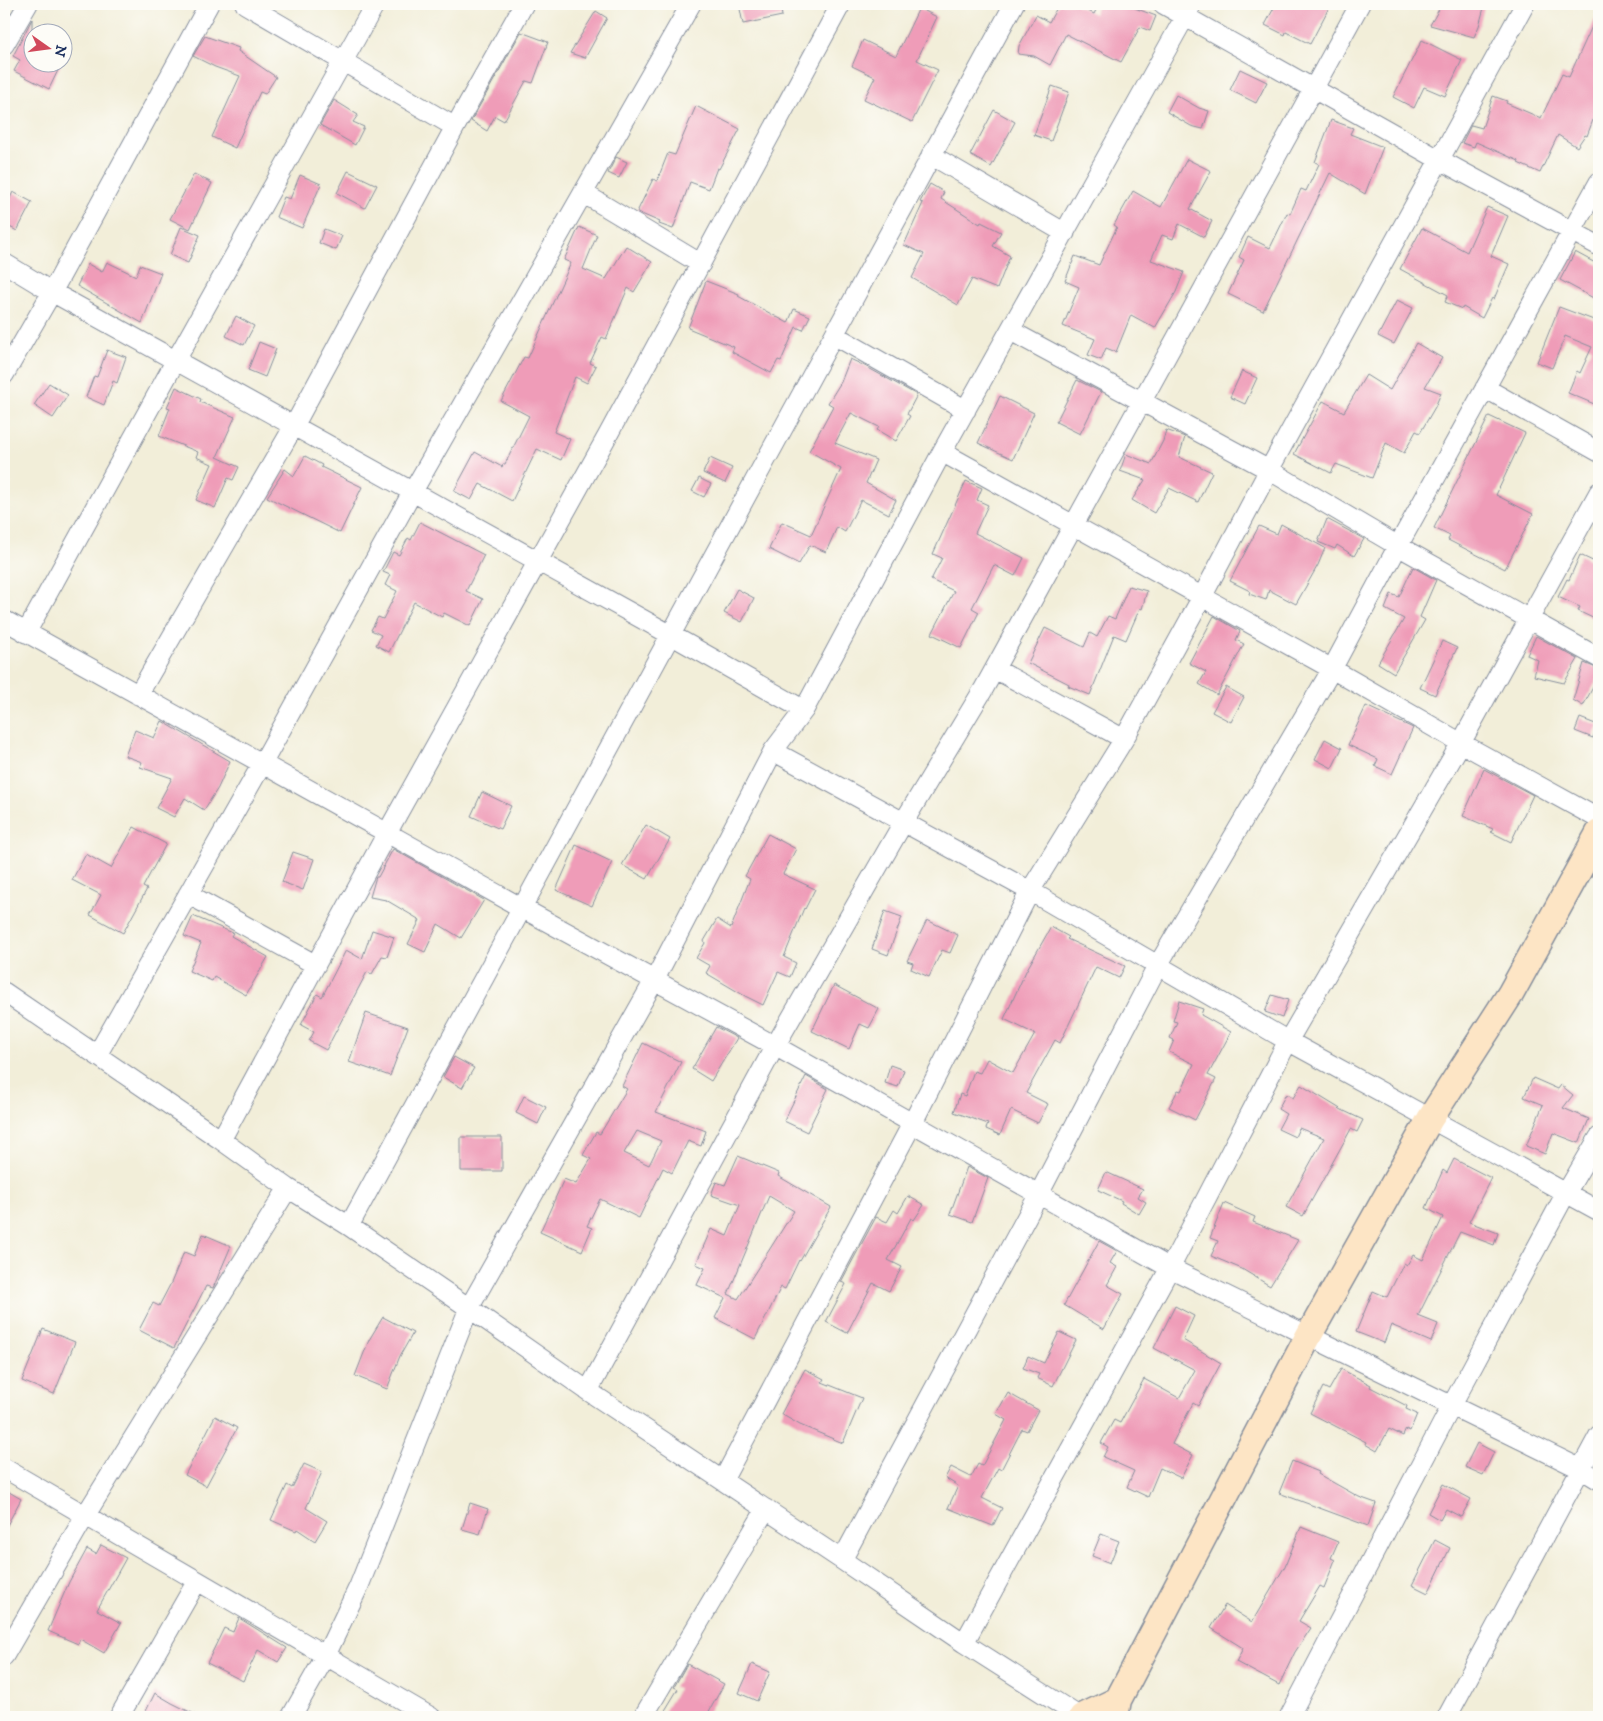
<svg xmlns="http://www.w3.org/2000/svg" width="1603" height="1721" font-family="'IM FELL DW Pica',serif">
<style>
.building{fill:#ef9cb8;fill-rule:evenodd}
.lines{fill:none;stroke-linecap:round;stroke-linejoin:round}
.street-casing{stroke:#868e9c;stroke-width:21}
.secondary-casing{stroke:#868e9c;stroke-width:29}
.street{stroke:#fff;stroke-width:19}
.secondary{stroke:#fde5c5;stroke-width:26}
</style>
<rect width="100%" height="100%" fill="#fdfcf7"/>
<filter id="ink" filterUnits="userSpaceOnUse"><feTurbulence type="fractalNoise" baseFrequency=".02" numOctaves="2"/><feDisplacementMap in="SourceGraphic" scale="10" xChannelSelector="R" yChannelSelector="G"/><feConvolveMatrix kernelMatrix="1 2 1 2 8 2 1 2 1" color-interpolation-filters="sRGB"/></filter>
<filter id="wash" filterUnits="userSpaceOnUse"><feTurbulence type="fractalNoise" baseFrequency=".0096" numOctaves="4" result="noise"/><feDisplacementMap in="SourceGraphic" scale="20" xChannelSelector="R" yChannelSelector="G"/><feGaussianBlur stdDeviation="1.12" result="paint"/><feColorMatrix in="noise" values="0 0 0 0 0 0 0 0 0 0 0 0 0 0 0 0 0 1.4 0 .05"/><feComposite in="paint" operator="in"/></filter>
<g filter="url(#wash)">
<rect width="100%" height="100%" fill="#f2eed9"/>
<g id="blocks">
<path class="building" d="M739,4H780L782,16L743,24Z
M1059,4H1075L1094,14L1099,4H1124L1156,16L1150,31L1140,27L1121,62L1066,34L1050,65L1034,56L1018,54L1019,46L1036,15L1049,22Z
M1276,4H1331L1310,44L1286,32L1285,35L1265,25Z
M1442,4H1485L1479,26L1474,37L1430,25Z
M919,8L937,17L917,60L938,70L912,122L864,99L875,77L852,66L863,40L896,56Z
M596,11L607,18L585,58L570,53Z
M1599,11V104L1587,136L1585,135L1577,147L1558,135L1540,173L1518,163L1519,161L1476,142L1474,147L1462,143L1471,125L1482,128L1493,96L1507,101L1506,103L1541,118L1562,74L1569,77Z
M32,19V62H62L49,89L14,71L20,60L13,56Z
M521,32L548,42L533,83L526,81L504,121L495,116L487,131L471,121Z
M205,36L239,48L238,51L276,77L265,94L260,92L235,148L212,137L240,76L215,67L193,56Z
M1422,40L1462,60L1445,96L1424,87L1414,108L1393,97Z
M1240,69L1267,82L1256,103L1230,90Z
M1052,86L1069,92L1051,141L1034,135Z
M1176,95L1199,108L1209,111L1203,129L1191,126L1167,112Z
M334,100L358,115L353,122L364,127L355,145L320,125Z
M696,106L740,129L719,169L717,168L709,189L690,182L673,229L659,224L660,222L637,212L653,179L657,181L668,153L675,155Z
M994,110L1015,122L991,167L970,155Z
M1331,120L1353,128L1350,134L1383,147L1365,194L1330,173L1263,311L1228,294L1244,260L1239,257L1248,237L1270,248L1287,213L1290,214L1301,189L1306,191L1319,164L1315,162Z
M616,157L627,162L619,178L608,173Z
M1187,159L1211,171L1190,209L1212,221L1204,237L1179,224L1173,239L1162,235L1151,260L1184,272L1176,292L1155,328L1131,315L1116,352L1106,348L1101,360L1088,355L1095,339L1063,326L1079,287L1065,281L1075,256L1099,265L1117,227L1114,225L1133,191L1161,207Z
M348,171L377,185L365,208L337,193Z
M194,174L212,183L190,229L170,219Z
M300,175L321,184L302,228L276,217L284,197L290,199Z
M930,184L944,192L941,199L980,224L981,222L1001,232L993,246L1010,256L997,289L972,279L958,305L912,278L924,254L904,245L923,203L920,202Z
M13,192L32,202L17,231L4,224V210Z
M1487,207L1508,216L1491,256L1509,264L1494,299L1492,298L1482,318L1463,307L1462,309L1445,302L1448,295L1400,269L1422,228L1467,252Z
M181,227L200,235L188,263L170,255Z
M579,227L597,235L583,269L606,279L626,246L652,262L634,292L628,288L606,339L602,337L590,363L596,366L587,383L575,377L554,432L570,439L561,460L537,449L512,501L480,484L471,500L454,491L475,452L502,467L503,464H505L529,416L501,401L524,357L528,358L550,309L571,263L564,260Z
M324,229L342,236L336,250L319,243Z
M1575,252L1599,265V301L1560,280Z
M107,262L136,276L140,265L161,273L142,323L77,286L88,264L102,272Z
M706,281L739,294L738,296L788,323L794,309L810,316L803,330L796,327L781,361L778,360L771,373L732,352L734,347L688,328Z
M1397,300L1413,308L1394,344L1378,336Z
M1559,307L1599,322V406L1568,393L1577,371L1580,373L1592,347L1565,336L1552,368L1537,362Z
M236,316L254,326L244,345L226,336Z
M259,342L276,349L265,377L248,370Z
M1416,343L1442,358L1425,387L1441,393L1435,407L1420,433L1416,431L1404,453L1386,443L1372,478L1336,464L1331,473L1294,454L1323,401L1344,412L1366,375L1390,390Z
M107,350L126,357L117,383L113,381L104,405L86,397L94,376L97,377Z
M850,359L863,365L917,395L907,414L910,416L896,441L877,430L879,427L851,413L835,443L876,460L866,483L896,500L889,514L861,500L845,532L837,527L826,552L810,545L799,564L769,549L782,522L811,535L841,469L809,451L833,406L828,403L841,382Z
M1242,371L1257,378L1245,404L1230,397Z
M1077,380L1101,392L1080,434L1056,422Z
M49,383L68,395L53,418L34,405Z
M176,387L201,399L200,402L235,417L217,457L239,467L233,480L228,478L215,508L196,500L212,464L196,457L198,452L159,436L170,408L167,407Z
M1000,396L1034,413L1013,459L978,443Z
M1489,416L1525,433L1496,495L1533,514L1505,569L1448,540L1450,536L1434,528Z
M1166,430L1185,437L1179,457L1212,472L1198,502L1169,488L1154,513L1132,500L1145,480L1120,471L1126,454L1151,464L1163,441Z
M305,456L322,465L321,467L362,487L340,533L267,497L285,469L294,476Z
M710,458L732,468L725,483L703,473Z
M699,478L711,484L704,497L692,491Z
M966,481L982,488L977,500L988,505L975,533L1024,558L1015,576L994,565L972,608L979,612L961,648L932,634L954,591L931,580L942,558L933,554Z
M1327,519L1364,539L1354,556L1337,545L1335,549L1318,542Z
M420,522L484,555L466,591L483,599L470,626L444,613L442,617L414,602L389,652L376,645L381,635L371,630L378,617L383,619L397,591L385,585L390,575L383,572L393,552L399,555L408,538L411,540Z
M1281,524L1325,548L1318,565L1296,604L1269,590L1266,600L1249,594L1250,591L1230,581L1259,526L1277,534Z
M1580,555L1599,564V621L1578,611L1580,607L1558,597L1567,579L1569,580Z
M1413,567L1436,580L1420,617L1425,620L1394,673L1378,663L1404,619L1385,609L1391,594L1399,597Z
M1129,586L1147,591L1142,609L1140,608L1126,640L1114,635L1090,695L1068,686L1069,684L1028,663L1045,628L1084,647L1090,633L1097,637L1108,616L1115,619Z
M737,589L754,598L742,622L724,613Z
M1214,616L1240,631L1236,640L1244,644L1217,695L1199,684L1206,672L1189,663Z
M1536,636L1578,659L1564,683L1534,676L1538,660L1527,655Z
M1442,641L1457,648L1435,695L1420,688Z
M1584,663L1599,669V676L1583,706L1573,700Z
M1226,687L1244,697L1231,722L1212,712Z
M1366,706L1413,728L1392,774L1375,766L1378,759L1348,745Z
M1580,718L1598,725L1593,738L1575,731Z
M162,721L230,761L218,788L204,810L185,798L174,817L156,808L172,778L140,767L142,762L125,756L135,730L154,738Z
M1325,739L1342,748L1332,768L1315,759Z
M1484,769L1533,795L1511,842L1491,832L1493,829L1463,816Z
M482,792L511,806L500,829L471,816Z
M646,825L670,839L647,879L622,865Z
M134,827L166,844L143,887L147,889L123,933L90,915L101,895L72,880L86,854L111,868Z
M768,834L796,849L783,874L815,889L805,909L804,908L784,957L796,963L790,977L778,972L763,1005L745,996L706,973L710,966L696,958L705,943L704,941L717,919L731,928L750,879L745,876Z
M576,845L612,862L592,906L556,890Z
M393,849L484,900L461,938L438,924L425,952L408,944L420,920L386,900L370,897L375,880L376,877H378Z
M293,852L314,859L303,890L282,882Z
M885,911L902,917L888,955L872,949Z
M193,916L233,933L231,936L268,957L246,995L214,977L212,981L189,971L201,943L184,936Z
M927,920L958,935L950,953L942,950L929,977L911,969L913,963L907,961Z
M1051,927L1069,937L1067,939L1125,966L1119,978L1096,967L1060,1043L1055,1040L1026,1093L1048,1104L1038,1123L1011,1110L1000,1135L986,1129L988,1124L954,1112L960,1094L965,1096L974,1071L980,1073L987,1059L1013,1073L1035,1034L1004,1019L1026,971Z
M372,930L394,937L387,957L382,956L372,974L367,972L326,1050L309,1041L314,1032L301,1025L317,994L322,997L346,950L362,959Z
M834,985L879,1009L869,1028L860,1024L849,1049L812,1031Z
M1272,995L1288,1000L1282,1018L1265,1012Z
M1179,1001L1203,1009L1201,1015L1231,1032L1208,1075L1216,1079L1195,1120L1169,1107L1178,1090L1181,1091L1194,1064L1169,1052L1174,1040L1170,1038L1177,1022L1173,1021Z
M366,1013L408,1027L390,1076L349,1062Z
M716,1027L737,1038L711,1081L692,1069Z
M643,1043L681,1062L656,1112L706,1131L701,1146L688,1141L672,1173L663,1168L639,1218L600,1199L587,1226L592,1228L582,1251L540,1232L564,1179L576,1184L591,1159L583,1155L596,1132L600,1134L627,1089L622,1086ZM637,1131L661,1141L649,1165L624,1153Z
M454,1057L474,1068L462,1088L443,1077Z
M890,1065L904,1070L898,1087L885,1083Z
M806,1076L828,1089L807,1132L784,1121Z
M1533,1078L1558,1089L1561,1085L1573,1095L1563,1108L1589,1119L1579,1143L1553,1133L1545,1154L1526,1146L1543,1105L1524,1097Z
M1301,1085L1342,1110L1363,1120L1357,1132L1351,1129L1303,1216L1286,1207L1324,1138L1299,1128L1295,1137L1278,1129L1286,1114L1278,1109L1286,1094L1293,1098Z
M524,1096L546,1107L538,1124L516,1113Z
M461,1137H502V1171H461Z
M738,1156L779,1173L778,1176L831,1207L800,1261L799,1260L785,1289L781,1287L755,1339L715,1318L725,1298L697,1285L705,1268L696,1264L711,1229L727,1236L740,1205L711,1195L716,1182L725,1185ZM769,1196L794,1211L738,1299L728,1294Z
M1454,1159L1491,1178L1469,1222L1498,1233L1494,1245L1460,1232L1418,1316L1438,1324L1431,1342L1391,1325L1384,1343L1356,1332L1373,1291L1387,1297L1404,1263L1407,1265L1413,1255L1423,1260L1443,1217L1426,1208L1443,1170L1447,1173Z
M967,1167L988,1178L972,1222L950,1214Z
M1106,1172L1143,1189L1138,1197L1146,1202L1139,1214L1121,1203L1122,1201L1098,1190Z
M908,1196L924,1205L914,1220L911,1218L888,1260L902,1267L889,1291L873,1283L847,1333L826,1322L846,1284L841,1282L876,1217L887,1222L894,1210L898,1213Z
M1224,1203L1255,1217L1253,1222L1298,1240L1270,1286L1242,1269L1211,1256L1218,1241L1210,1238Z
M203,1234L231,1246L213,1288L206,1286L174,1348L139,1330L153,1303L159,1306L171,1283L184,1252L194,1256Z
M1099,1241L1117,1251L1110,1263L1117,1267L1107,1285L1123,1294L1104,1329L1064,1305Z
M1175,1306L1194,1316L1183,1340L1221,1363L1198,1406L1193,1403L1172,1444L1193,1455L1181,1478L1160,1468L1148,1497L1127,1487L1134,1471L1103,1457L1108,1447L1101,1443L1114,1420L1120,1423L1144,1379L1179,1398L1195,1370L1154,1348Z
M383,1317L413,1333L400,1356L387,1389L355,1376L369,1340Z
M43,1329L75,1342L54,1394L22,1381Z
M1059,1332L1076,1340L1053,1386L1037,1378L1039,1374L1023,1368L1028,1356L1044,1363Z
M805,1369L824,1379L822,1382L862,1398L843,1443L800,1425L781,1414Z
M1341,1369L1371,1385L1370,1387L1407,1406L1406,1409L1417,1414L1410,1431L1406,1429L1403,1436L1389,1429L1377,1451L1365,1444L1366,1442L1310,1413L1323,1387L1329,1390Z
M1008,1393L1038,1410L1027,1431L1022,1429L1001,1470L998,1468L982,1498L1002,1508L993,1526L948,1508L958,1486L945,1478L951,1467L971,1477L978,1464L982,1466L1006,1420L996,1414Z
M215,1416L237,1428L206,1486L185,1475Z
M1477,1443L1494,1452L1483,1475L1465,1467Z
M1292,1461L1319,1472L1318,1474L1359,1497L1376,1503L1368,1526L1279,1493Z
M304,1464L322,1472L306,1508L327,1521L315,1541L297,1529L296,1531L271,1520L287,1485L292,1488Z
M1443,1484L1471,1499L1461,1517L1446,1509L1440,1520L1428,1513Z
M4,1489L21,1499L4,1531Z
M470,1503L488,1509L480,1534L462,1529Z
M1301,1527L1338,1542L1331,1558L1335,1560L1324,1588L1320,1586L1299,1621L1311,1628L1295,1652L1279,1685L1236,1662L1243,1648L1211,1628L1225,1605L1252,1622L1285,1566Z
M1101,1534L1119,1541L1110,1563L1092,1556Z
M1435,1540L1450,1548L1428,1593L1412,1585Z
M101,1545L126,1558L97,1610L121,1623L104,1653L80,1639L78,1644L48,1631L69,1582L87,1549L96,1554Z
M239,1618L287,1648L278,1662L258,1650L243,1681L207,1663L224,1628L233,1632Z
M687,1664L724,1684L706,1717H661L678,1689L674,1687Z
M752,1664L770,1672L757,1701L739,1693Z
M155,1693L172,1703L200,1717H143Z"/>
</g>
</g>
<g filter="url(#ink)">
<use href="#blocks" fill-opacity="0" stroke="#868e9c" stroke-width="1"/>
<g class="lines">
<g class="street-casing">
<path id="street" d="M245,4L455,127
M1163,4L1440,160L1599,246
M4,45L28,4
M931,155L1065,233
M583,193L701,264
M4,263L52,292L671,635L804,710
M1011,331L1269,470L1398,546L1599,658
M834,335L966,410
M4,375L52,292L209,4
M1485,388L1599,452
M942,452L1332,669L1461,743L1599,819
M4,620L522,908L775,1046L1170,1268L1581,1469L1599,1480
M26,633L176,360L375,4
M995,669L1124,739
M138,695L294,426L455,127L524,4
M773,751L1030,891L1288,1041L1599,1211
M188,894L316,965
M4,992L221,1140L288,1188L349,1226L469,1308L588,1391L842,1560L964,1643L1080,1717
M97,1055L262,764L413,491L691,4
M221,1140L387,833L609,433L841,4
M349,1226L1014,4
M588,1391L775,1046L903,823L983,690L1360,4
M4,1468L431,1717
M723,1480L912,1124L1030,891L1124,739L1202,597L1269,470L1525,4
M842,1560L1039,1194L1158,965L1332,669L1398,546L1599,182
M964,1643L1170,1268L1288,1041L1461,743L1599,492
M4,1656L85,1516L288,1188
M119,1717L197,1581
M291,1717L325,1657L359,1586L469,1308L654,981L773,751L804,710L942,452L1192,4
M643,1717L766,1509
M1289,1717L1452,1405L1566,1193L1599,1137
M1447,1717L1599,1435"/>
</g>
<g class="secondary-casing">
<path id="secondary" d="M1082,1717L1118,1700
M1115,1717L1118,1700L1309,1335L1430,1119L1511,993L1599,833"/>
</g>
<use href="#street" class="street"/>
<use href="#secondary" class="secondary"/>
</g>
</g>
<rect width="1603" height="1721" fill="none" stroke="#fdfcf7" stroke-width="20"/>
<g transform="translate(48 48) rotate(104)"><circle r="24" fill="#fdfcf7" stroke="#a3aaba"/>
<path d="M0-4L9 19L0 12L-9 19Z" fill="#d1495b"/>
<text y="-8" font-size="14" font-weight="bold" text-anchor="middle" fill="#1b2f5e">N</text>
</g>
</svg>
